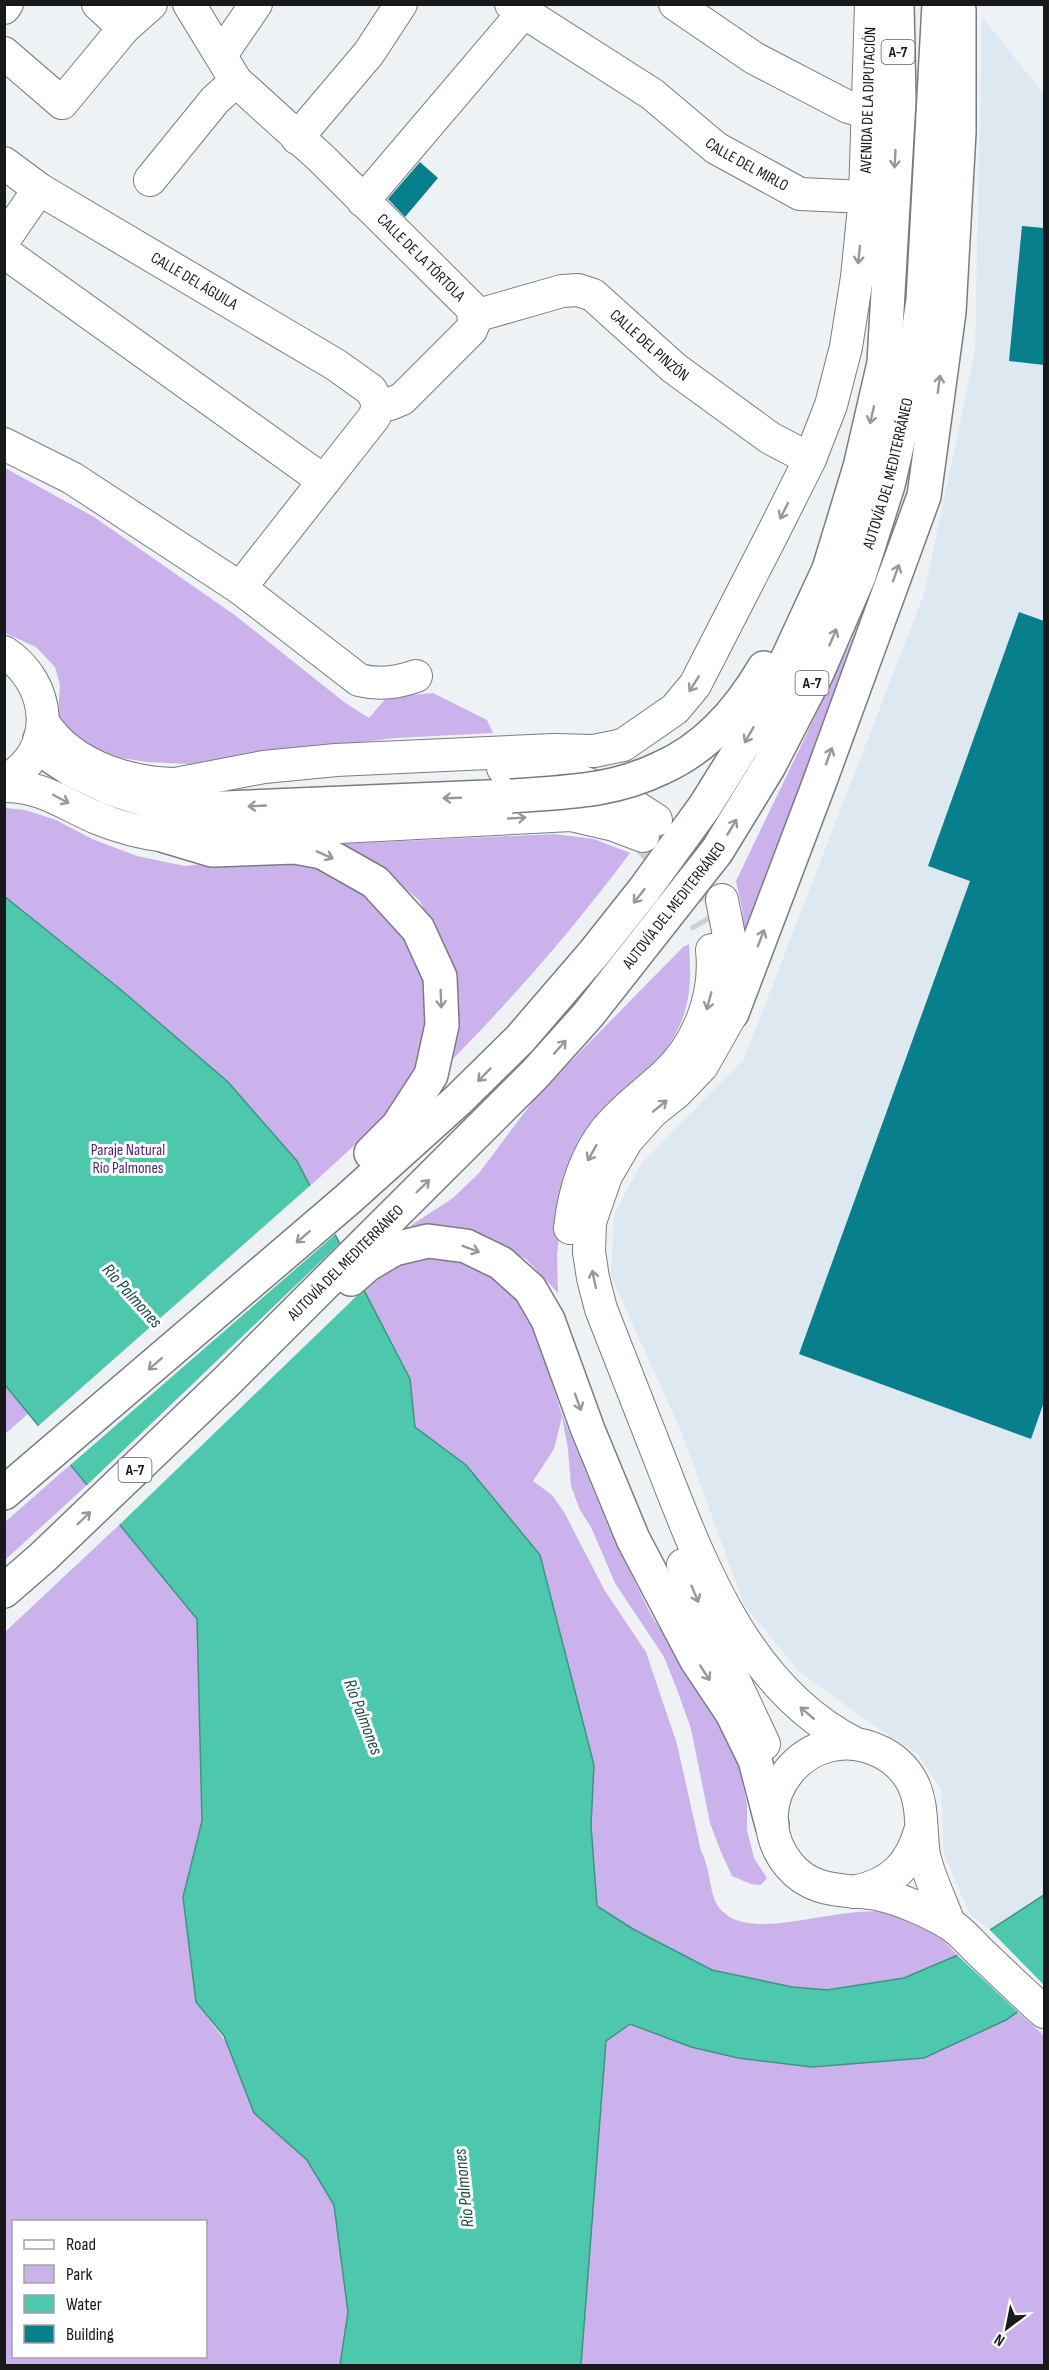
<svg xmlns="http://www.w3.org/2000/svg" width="1049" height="2370" font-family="'Sofia Sans Condensed',sans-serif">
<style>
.built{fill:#dde8f0}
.green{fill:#cbb2ed;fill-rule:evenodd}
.water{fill:#4ec8ad;stroke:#3e9481;stroke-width:1.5}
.pier{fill:#eef2f5}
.building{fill:#087f8c}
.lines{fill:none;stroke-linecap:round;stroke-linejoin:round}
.minor-tunnel{stroke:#ced1d4;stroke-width:32;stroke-dasharray:32 16;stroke-linecap:butt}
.minor-casing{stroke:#797d7f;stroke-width:34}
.highway-casing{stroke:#797d7f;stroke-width:36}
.minor{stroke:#fff;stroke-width:32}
.highway{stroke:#fff;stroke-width:33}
.highway-bridge-casing{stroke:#797d7f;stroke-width:36;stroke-linecap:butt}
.highway-bridge{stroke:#fff;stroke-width:33}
.oneway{stroke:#979898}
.labels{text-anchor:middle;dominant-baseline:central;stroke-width:6;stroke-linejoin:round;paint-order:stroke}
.shield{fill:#fff;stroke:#5d5e5f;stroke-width:1.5}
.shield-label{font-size:15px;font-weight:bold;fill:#17191a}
.street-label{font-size:16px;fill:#17191a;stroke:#fff}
.park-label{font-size:16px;fill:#4d1e78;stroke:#fff}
.water-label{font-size:18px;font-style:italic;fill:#194d42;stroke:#fff}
</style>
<rect width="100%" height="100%" fill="#eef2f5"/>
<path class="built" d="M982,17L1044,94V2036L958,1955L990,1930L969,1913L944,1854L941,1790L918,1754L869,1722L800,1672L744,1605L682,1433L611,1276L614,1214L642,1163L744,1059L924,594L975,352Z"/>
<path class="green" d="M5,468L94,517L236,616L344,702L369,718L387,697L433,693L487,720L493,733L395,738L190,764L147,762L109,756L64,732L58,713L60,685L55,667L36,647L5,633Z
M894,546L745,938L742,909L736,881L849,646Z
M5,808L25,810L56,820L92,839L137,856L185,866L264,858L313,864L352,883L388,915L425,966L430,1002L414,1077L400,1098L370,1131L310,1186L303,1174L5,1434Z
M554,834L594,839L630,853C572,931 508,1004 439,1073L454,988L452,962L419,900L380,867L338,844Z
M689,944C692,993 690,1018 659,1059L561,1220L557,1255L558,1293L527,1260L489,1237L452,1226H410L453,1198L479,1173L536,1097L683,947Z
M456,1254L514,1289L533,1324L562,1415L610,1531L650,1613L725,1735L740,1771L747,1804V1830L754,1858L767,1878L761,1885L751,1884L732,1876L721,1852L710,1823L691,1729L678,1692L664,1657L615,1583L591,1527L580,1510L571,1486L568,1449L562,1417L554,1449L533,1481L552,1495L564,1512L605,1591L646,1652L677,1744L701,1851C712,1871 708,1897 722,1911C760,1949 866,1888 920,1922C934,1930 946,1944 958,1955L904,1978L827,1990L792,1987L713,1970L633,1929L597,1905L591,1825L594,1765L466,1465L415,1427L410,1379L362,1290L399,1259Z
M71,1464L87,1485L5,1560V1522Z
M119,1525L197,1619L202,1821L183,1897L196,2002L226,2042L254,2113L307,2160L334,2205L348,2312L340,2365L5,2366V1632ZM14,2222H206V2356H14Z
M1018,2012L1044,2036V2365L581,2366L606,2041L630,2024L691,2047L739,2058L982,2030Z"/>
<path class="water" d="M4,896L120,989L228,1082L297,1161L410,1379L415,1427L466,1465L540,1555L594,1765L591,1825L597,1906L633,1929L712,1970L792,1987L827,1990L904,1978L958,1955L990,1930L1044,1895V1993L1006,2020L924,2058L812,2067L738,2058L691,2047L630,2024L606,2041L581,2365H340L348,2312L334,2205L307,2160L254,2113L224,2036L196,2002L183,1897L202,1821L197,1619L5,1385Z"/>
<path class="pier" d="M312,1184L337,1233L68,1467L36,1428Z
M341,1242L365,1288L117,1527L85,1487Z
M988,1928L1044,1985V1996L1020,2014L955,1953Z"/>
<path class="building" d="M420,162L438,178L405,217L388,199Z
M1022,226L1044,228V365L1009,361Z
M1019,612L1044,621V1402L1031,1439L799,1354L970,881L928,866Z"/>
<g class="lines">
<path class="minor-tunnel" d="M648,841L679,875L706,923"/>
<g class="minor-casing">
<g id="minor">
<path d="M98,4L124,28L151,4"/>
<path id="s1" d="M189,4L236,81L321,158L473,309L474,323L471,330L402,399L390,404L378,403L375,416L240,588L359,680C379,685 397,683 416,676"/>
<path id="s2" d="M511,4L652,94L716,148L800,194L865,197"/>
<path d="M675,4L754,58L848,107L868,112"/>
<path d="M4,8L7,4"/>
<path d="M4,53L62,103L124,28"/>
<path d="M221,55L256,4"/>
<path d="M297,138L369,53L401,4"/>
<path id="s3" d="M4,163L39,189L336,365L371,390L378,403"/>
<path d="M150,180L215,100L236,81"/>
<path d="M363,201L523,13"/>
<path d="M4,240L39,189"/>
<path d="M4,252L324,481"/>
<path id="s4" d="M475,316L562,291L578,290L593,295L674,368L770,438L810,459"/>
<path d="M4,444L72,478L240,588"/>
<path d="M4,652C52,683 59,752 4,781"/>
<path d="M43,722C73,769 137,786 190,784"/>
<path d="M503,768C563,771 607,786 656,820"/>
<path id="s5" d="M170,785L264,767L336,760L554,750L594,751L623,745L675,709L695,685L775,529L810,459L831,405L846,347L857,277L865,197L871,4"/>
<path d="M4,786C43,786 64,804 97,818C119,827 142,833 165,836L571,815L614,825L643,836"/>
<path d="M722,900L735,966L732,1013L702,1066L676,1093L652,1112L627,1140L606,1176L590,1222L589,1252L593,1278L601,1309C621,1360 641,1411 661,1462C702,1568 748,1690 856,1744"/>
<path d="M570,1228C574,1193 584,1158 606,1130C623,1109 643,1095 663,1077C698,1045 717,997 712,950"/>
<path d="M683,1565L711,1631L764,1744"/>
<path d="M854,1892C892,1884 911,1865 921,1828"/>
<path d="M949,1923C941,1901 929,1878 924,1855C920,1830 924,1803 911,1780C904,1768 893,1758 881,1752C809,1716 738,1802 789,1865C813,1894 844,1889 877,1894C898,1898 930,1912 948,1923C959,1929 969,1941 978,1950C1000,1971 1022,1992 1044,2012"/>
</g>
</g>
<g class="highway-casing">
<g id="highway">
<path d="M40,739L49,755L72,770L109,788L171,808L200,809L511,796"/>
<path d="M661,768C706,748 740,709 764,668"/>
<path d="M165,836L212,850L295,847L322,852L375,882L418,929L440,977L442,1025L431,1075L398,1126L371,1153"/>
<path d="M732,1013L820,781L924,496L949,312L959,132V10"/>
<path d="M351,1279L367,1265L394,1249L428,1241L466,1246L501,1263L530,1289L548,1320L588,1430L633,1539L696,1659L732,1713L755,1760L772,1825"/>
<path d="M4,1493L348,1199L458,1100L520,1039L594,953L644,890L705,806L748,737L780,675L829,569L860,467L884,363L899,100L897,4"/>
<path id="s6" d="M4,1591L42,1558L227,1381L535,1074L588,1015L717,851L769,766L817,673L859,576L888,485L909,393L923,300L939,4"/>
</g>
</g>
<use href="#minor" class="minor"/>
<use href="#highway" class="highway"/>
<g class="highway-bridge-casing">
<path id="highway-bridge" d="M511,796C565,792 612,792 661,768"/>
</g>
<use href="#highway-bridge" class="highway-bridge"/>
</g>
<defs><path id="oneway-shaft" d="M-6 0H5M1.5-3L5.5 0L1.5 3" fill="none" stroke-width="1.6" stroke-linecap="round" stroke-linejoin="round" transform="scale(1.5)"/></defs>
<g class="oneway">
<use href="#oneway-shaft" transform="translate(895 159) rotate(93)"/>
<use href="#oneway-shaft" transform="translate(859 255) rotate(96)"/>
<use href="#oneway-shaft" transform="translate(939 384) rotate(-82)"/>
<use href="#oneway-shaft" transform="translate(872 415) rotate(103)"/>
<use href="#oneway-shaft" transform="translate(784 511) rotate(116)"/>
<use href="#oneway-shaft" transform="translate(896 573) rotate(-70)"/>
<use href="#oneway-shaft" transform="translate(833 637) rotate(-67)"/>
<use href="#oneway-shaft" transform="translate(694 684) rotate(122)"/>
<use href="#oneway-shaft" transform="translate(749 735) rotate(120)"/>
<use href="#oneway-shaft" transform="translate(829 756) rotate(-70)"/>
<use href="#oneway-shaft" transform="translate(452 798) rotate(178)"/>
<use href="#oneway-shaft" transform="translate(61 799) rotate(28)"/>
<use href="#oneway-shaft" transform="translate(257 806) rotate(177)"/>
<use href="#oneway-shaft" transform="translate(517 818) rotate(-3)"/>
<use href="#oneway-shaft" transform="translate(732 827) rotate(-59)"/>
<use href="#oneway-shaft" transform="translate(325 855) rotate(24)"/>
<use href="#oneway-shaft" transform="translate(639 896) rotate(128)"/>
<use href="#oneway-shaft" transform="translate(761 938) rotate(-69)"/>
<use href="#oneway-shaft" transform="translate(441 999) rotate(88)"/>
<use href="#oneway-shaft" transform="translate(709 1001) rotate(105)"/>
<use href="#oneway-shaft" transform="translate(560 1047) rotate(-48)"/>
<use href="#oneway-shaft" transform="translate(484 1075) rotate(135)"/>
<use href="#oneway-shaft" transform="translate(660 1106) rotate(-39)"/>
<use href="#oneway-shaft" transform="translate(592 1153) rotate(119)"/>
<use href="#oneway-shaft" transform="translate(423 1186) rotate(-44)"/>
<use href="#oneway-shaft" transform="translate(303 1237) rotate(139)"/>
<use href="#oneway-shaft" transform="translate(471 1249) rotate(21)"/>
<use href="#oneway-shaft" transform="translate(594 1279) rotate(-102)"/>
<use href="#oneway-shaft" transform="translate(155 1364) rotate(139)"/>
<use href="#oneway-shaft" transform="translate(578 1402) rotate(70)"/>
<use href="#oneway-shaft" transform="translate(84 1518) rotate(-44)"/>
<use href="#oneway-shaft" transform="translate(695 1594) rotate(67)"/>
<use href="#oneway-shaft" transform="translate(705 1673) rotate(57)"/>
<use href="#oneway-shaft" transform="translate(807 1713) rotate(-140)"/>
</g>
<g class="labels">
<g class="shield">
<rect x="881.5" y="40" width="33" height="24" rx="4.5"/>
<rect x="795.5" y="671" width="33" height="24" rx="4.5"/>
<rect x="118.5" y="1458" width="33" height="24" rx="4.5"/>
</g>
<g class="shield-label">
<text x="898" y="52">A-7</text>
<text x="812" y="683">A-7</text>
<text x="135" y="1470">A-7</text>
</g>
<g class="street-label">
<text stroke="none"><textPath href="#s5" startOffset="1170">AVENIDA DE LA DIPUTACIÓN</textPath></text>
<text stroke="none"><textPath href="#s2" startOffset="286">CALLE DEL MIRLO</textPath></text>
<text stroke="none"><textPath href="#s1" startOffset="346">CALLE DE LA TÓRTOLA</textPath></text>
<text stroke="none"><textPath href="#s3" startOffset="224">CALLE DEL ÁGUILA</textPath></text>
<text stroke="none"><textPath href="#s4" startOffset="198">CALLE DEL PINZÓN</textPath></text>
<text stroke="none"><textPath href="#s6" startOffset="1446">AUTOVÍA DEL MEDITERRÁNEO</textPath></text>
<text stroke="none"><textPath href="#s6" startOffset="960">AUTOVÍA DEL MEDITERRÁNEO</textPath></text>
<text stroke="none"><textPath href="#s6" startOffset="474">AUTOVÍA DEL MEDITERRÁNEO</textPath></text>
</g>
<g class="park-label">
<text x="128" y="1150">Paraje Natural<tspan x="128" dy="18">Río Palmones</tspan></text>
</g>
<g class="water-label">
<text transform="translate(132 1296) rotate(48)">Rio Palmones</text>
<text transform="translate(363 1717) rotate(69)">Rio Palmones</text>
<text transform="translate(464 2188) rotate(-96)">Rio Palmones</text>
</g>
</g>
<rect width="1049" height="2370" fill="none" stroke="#17191a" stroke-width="12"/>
<rect x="12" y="2220" width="195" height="138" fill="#ffffff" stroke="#a2a3a3" stroke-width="1.5"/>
<rect x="24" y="2240" width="30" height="9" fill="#ffffff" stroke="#a2a3a3" stroke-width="1.5"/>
<text x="66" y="2250" font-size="18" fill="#17191a">Road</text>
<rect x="24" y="2265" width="30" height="18" fill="#cbb2ed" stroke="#a2a3a3" stroke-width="1.5"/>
<text x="66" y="2280" font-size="18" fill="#17191a">Park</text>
<rect x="24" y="2295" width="30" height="18" fill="#4ec8ad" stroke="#a2a3a3" stroke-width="1.5"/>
<text x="66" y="2310" font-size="18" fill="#17191a">Water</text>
<rect x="24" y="2325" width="30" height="18" fill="#087f8c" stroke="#a2a3a3" stroke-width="1.5"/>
<text x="66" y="2340" font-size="18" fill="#17191a">Building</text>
<g transform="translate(1007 2328) rotate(212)" stroke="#ffffff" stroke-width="4.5" paint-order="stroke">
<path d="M0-4.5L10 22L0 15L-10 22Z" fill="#17191a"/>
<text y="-9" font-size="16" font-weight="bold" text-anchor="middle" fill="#17191a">N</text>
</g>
</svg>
